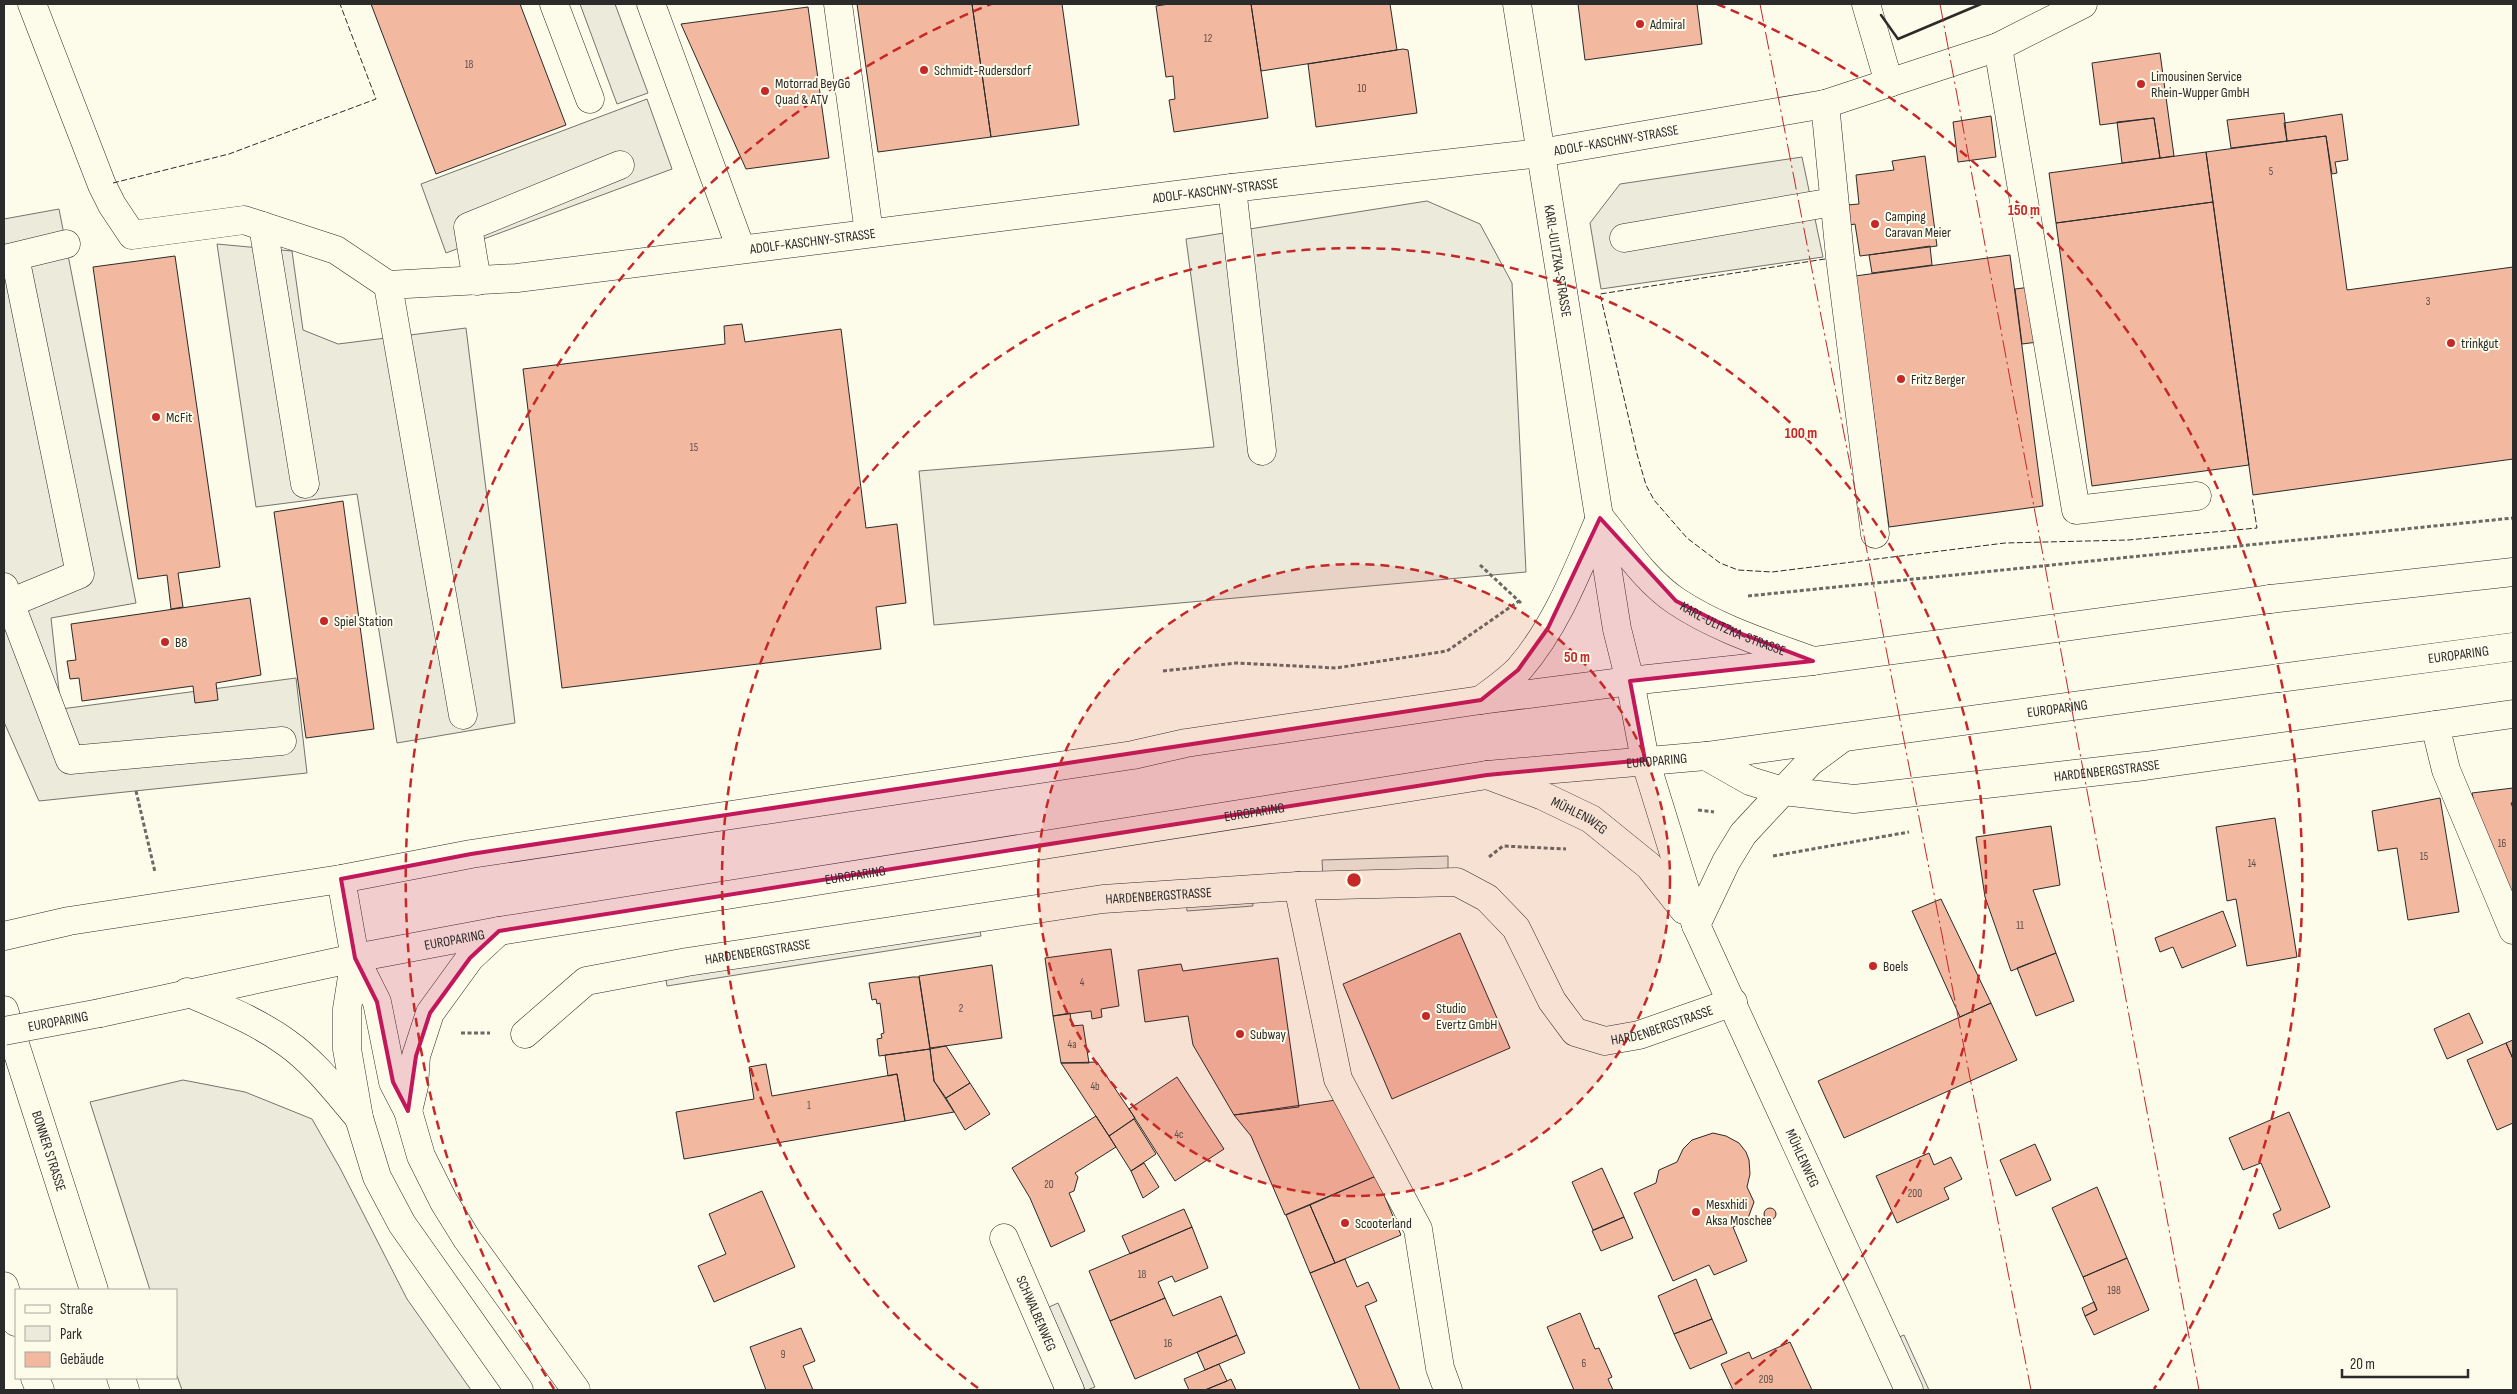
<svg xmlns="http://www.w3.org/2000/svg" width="2517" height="1394" font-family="'Sofia Sans Condensed',sans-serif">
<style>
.green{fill:#ecebdb;stroke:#74746e}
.parking{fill:#eceadb;stroke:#74746e}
.building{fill:#f2b8a0;stroke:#2b2b2b}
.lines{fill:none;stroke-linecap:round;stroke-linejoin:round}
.minor-casing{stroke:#2b2b2b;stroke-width:29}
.major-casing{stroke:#2b2b2b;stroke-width:29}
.highway-casing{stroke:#2b2b2b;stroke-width:29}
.path{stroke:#6a6964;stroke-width:3;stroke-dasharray:4 2.5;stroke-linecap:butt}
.minor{stroke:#fdfbea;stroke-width:28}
.major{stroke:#fdfbea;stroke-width:28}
.highway{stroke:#fdfbea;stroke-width:28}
.major-bridge-casing{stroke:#2b2b2b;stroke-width:29;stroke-linecap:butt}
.major-bridge{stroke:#fdfbea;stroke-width:28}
.fence{stroke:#2b2b2b;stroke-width:1;stroke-dasharray:6 2.5;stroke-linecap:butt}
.wall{stroke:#2b2b2b;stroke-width:2.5}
.power{stroke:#c62828;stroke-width:1;stroke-dasharray:18 4 2.5 4;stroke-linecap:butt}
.marked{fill:#c2185b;fill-opacity:0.2;stroke:#c2185b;stroke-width:4;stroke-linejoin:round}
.ring{fill:none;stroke:#c62828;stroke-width:2.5;stroke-dasharray:9 6}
.poi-dot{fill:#c62828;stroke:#fdfbea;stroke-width:2}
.labels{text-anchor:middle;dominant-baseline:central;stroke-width:4;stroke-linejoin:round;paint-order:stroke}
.number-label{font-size:11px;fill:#5d4e48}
.poi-label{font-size:14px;fill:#2b2b2b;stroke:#fdfbea;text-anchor:start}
.street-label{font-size:14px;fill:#2b2b2b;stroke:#fdfbea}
.centre{fill:#c62828;stroke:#fdfbea;stroke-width:2.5}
.ring-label{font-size:15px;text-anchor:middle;font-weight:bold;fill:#c62828;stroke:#fdfbea;stroke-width:4;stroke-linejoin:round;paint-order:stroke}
</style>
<rect width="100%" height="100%" fill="#fdfbea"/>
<path class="green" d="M183,1080L245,1092L312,1119L340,1168L407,1299L471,1390H182L176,1373V1290H150L90,1102Z"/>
<path class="parking" d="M580,4H615L648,93L617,104Z
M647,99L672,169L446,253L421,184Z
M1802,157L1823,257L1601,289L1590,223L1620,184Z
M1427,201L1480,224L1512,283L1526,572L934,625L919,471L1214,447L1186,239Z
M59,209L136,603L51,618L61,709L296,678L307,773L39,801L4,722V219Z
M217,244L292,251L303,330L338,344L466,328L515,723L397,743L357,494L256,507Z
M1448,856V873L1323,877L1322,860Z
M1252,894L1253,906L1187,911L1186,899Z
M979,924L981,936L667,986L665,974Z
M1058,1303L1095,1387L1087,1390H1085L1049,1307Z
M1904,1335L1929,1390H1915L1892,1340Z"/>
<path class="building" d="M371,4H520L566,125L436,174Z
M857,4H972L991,137L878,152Z
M972,4H1062L1079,125L991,137Z
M1169,4H1251L1268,118L1174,132L1169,100L1175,99L1173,76L1166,77L1156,6Z
M1251,4H1390L1397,50L1261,71Z
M1578,4H1697L1702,44L1585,60Z
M808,7L829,158L746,169L681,24Z
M1403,49L1408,50L1417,113L1316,127L1308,64Z
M2160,53L2174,156L2160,158L2154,118L2100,125L2092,63Z
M2284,113L2287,141L2231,148L2227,120Z
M2342,114L2348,160L2335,162L2337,173L2332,174L2326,136L2287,141L2284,123Z
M1991,116L1996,157L1958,162L1953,122Z
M2154,118L2160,158L2122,163L2117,122Z
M2326,136L2347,290L2513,267V459L2253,495L2206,152Z
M2206,152L2213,202L2056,223L2049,173Z
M1925,156L1937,246L1860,256L1855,224L1850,225L1847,205L1859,204L1856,175L1894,170L1892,161Z
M2213,202L2249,465L2092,486L2056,223Z
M1930,246L1932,265L1872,273L1869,255Z
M2010,255L2043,506L1889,527L1855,276Z
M175,256L220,567L178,573L183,607L171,609L167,575L138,579L93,267Z
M2031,287L2038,342L2022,344L2015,289Z
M742,324L745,342L841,329L866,528L897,524L906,603L876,607L881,649L562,688L523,369L725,344L724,326Z
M343,501L374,729L306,738L274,512Z
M250,598L261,675L216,683L218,700L195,703L193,686L82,701L79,678L70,679L67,661L76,660L71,624Z
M2513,788V802L2511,803L2513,808V893L2511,894L2475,807L2472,793Z
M2440,798L2459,912L2408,920L2397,848L2378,851L2372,811Z
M2275,818L2297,957L2247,966L2236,899L2227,901L2216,827Z
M2051,826L2060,885L2033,890L2056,953L2011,971L1985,897L1976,837Z
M1941,899L1991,1003L1960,1017L1912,911Z
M2223,911L2236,946L2182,968L2173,947L2160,952L2155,938Z
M1460,933L1510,1048L1392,1099L1343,984Z
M1111,949L1119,1006L1101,1009L1102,1017L1092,1019L1091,1011L1053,1016L1045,958Z
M2056,953L2074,1001L2036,1016L2017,968Z
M1278,958L1299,1107L1234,1115L1193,1045L1188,1016L1145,1022L1138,970L1181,964L1183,971Z
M992,965L1002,1038L930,1048L919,976Z
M913,977H919L930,1049L879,1056L877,1039L882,1038L881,1034L884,1033L880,1003L877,1004L876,999L872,1000L869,983Z
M1991,1003L2017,1060L1844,1138L1818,1081Z
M1070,1013L1072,1026L1083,1025L1089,1063H1061L1053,1016Z
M2469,1013L2483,1043L2447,1059L2434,1029Z
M2513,1040V1059L2506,1043Z
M2506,1043L2513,1059V1123L2497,1130L2467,1060Z
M946,1046L970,1083L946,1098L934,1081L930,1049Z
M930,1049L934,1081L954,1112L905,1121L897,1074L888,1076L885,1055Z
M1097,1062L1135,1118L1109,1136L1061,1063Z
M766,1064L772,1096L897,1074L905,1121L684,1159L676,1112L754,1099L749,1067Z
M1177,1077L1224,1149L1175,1181L1129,1109Z
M970,1083L990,1114L965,1130L946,1098Z
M1336,1100L1376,1176L1285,1215L1251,1136L1234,1115Z
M2289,1112L2330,1207L2279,1229L2273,1214L2281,1210L2261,1163L2243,1170L2229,1138Z
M1096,1116L1116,1147L1075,1173L1078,1177L1074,1191L1069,1193L1085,1231L1051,1247L1030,1198L1012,1168Z
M1134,1119L1156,1154L1131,1171L1109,1136Z
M1713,1133L1726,1136L1739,1143L1746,1152L1749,1160L1750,1174L1747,1187L1754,1202L1747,1221L1733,1227L1747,1261L1714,1275L1709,1265L1673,1281L1634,1193L1656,1183L1659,1170L1677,1162L1683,1149L1692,1140Z
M2035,1144L2051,1180L2016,1196L2000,1160Z
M1929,1153L1934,1165L1951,1157L1962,1179L1944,1188L1949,1199L1897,1223L1876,1176Z
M1144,1163L1159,1187L1143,1198L1131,1171Z
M1602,1168L1624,1217L1593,1230L1572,1182Z
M1376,1176L1401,1235L1335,1263L1310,1205Z
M2097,1187L2127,1258L2083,1277L2052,1208Z
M762,1191L795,1267L714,1302L698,1266L726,1254L709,1214Z
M1310,1205L1335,1263L1310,1273L1286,1215Z
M1764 1214a6 6 0 1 1 12 0a6 6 0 1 1-12 0Z
M1184,1209L1192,1227L1130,1254L1122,1236Z
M1624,1217L1633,1238L1601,1251L1592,1231Z
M1192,1227L1208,1268L1175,1282L1172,1276L1158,1282L1165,1298L1110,1321L1089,1271Z
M2127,1258L2149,1310L2094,1335L2085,1316L2097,1310L2083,1277Z
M1345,1259L1357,1287L1368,1282L1377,1301L1365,1306L1400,1390H1360L1310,1273Z
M1696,1279L1712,1319L1674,1334L1658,1296Z
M1221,1296L1237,1335L1135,1379L1110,1321L1165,1298L1173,1316Z
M2094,1302L2097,1310L2085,1316L2082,1308Z
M1580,1313L1595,1349L1599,1348L1612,1377L1608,1379L1613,1390H1574L1547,1327Z
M1712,1319L1727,1353L1690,1369L1674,1334Z
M801,1328L815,1361L803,1366L813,1390H766L750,1347Z
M1237,1335L1245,1353L1205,1370L1197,1352Z
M1790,1342L1812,1390H1733L1721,1364L1749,1352L1752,1359Z
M1219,1364L1227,1381L1205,1390H1189L1184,1379Z
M1231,1379L1236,1390H1205L1227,1381Z"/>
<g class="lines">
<g class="minor-casing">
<g id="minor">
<path id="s1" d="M32,4L102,185L112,205L132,235L244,220L336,250L388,285L517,278L1232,188L1540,153L1825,104L1998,47L2083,4"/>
<path d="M554,4L590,99"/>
<path d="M651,4L741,249"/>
<path d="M838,4L869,233"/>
<path id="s2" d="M1517,4L1617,629L1630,681"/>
<path d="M1866,4L1889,83"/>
<path d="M1998,47L2076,510L2197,496"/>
<path d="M1825,104L1840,257L1875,534"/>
<path d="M1232,188L1262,451"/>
<path d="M263,226L305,484"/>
<path d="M1624,238L1833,202"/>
<path d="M4,259L66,244"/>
<path d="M477,281L468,227L620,165"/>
<path d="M388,285L463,715"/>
<path id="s3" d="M1601,519C1624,547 1646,581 1676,601C1718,629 1767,644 1813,661"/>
<path d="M4,587L70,760L282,741"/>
<path d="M10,603L80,574L15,257"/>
<path d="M2435,725L2446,770L2513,930"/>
<path id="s4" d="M1706,756L1750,781L1783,791L1854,799L2145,766L2513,714"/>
<path id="s5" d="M1645,760L1696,925L1909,1390"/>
<path id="s6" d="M1487,775L1543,796L1591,819L1649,866L1684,910"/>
<path d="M1298,886L1338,1079L1418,1229L1440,1368L1448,1390"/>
<path d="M1696,925L1726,862L1743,834L1783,791"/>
<path id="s7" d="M525,1034L586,981L687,962L1103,899L1298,886L1457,882L1487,898L1516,928L1552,1001L1575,1032L1605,1041L1639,1035L1733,1002"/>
<path id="s8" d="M1004,1238L1070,1390"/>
</g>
</g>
<g class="major-casing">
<g id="major">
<path d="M1630,681L1645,760"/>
<path d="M1481,700C1494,690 1509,680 1520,668C1557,625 1578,569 1600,518"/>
<path d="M1783,791L1810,762L1841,739"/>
<path d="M341,879L355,958"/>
<path d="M4,936L69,921L341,879L471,854L1133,755L1186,743L1481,700L1630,681L1813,661L2270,599"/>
<path id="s9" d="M100,1013L355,958L499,931L1487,775L1706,756L2279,678"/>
</g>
</g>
<g class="highway-casing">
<g id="highway">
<path d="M2270,599L2513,572"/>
<path id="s10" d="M2279,678L2513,647"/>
<path d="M355,958L377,1002L393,1082L408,1111L421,1156L444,1202L467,1239L576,1390"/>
<path d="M355,958L347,1009V1049L359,1118L377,1177L402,1224L519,1390"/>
<path d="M187,992C221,1007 257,1021 287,1043C315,1063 337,1092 359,1118"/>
<path id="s11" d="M4,1010L94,1290"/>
<path d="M408,1111L414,1086L416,1056L430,1013L470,958L499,931"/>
<path d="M4,1286L16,1322"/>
<path d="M35,1378L40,1390"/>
<path d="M121,1378L125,1390"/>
</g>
</g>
<path class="path" d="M1480,565L1521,603
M1748,596L2513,518
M1163,671L1236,663L1336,668L1447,651L1519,601
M136,791L155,872
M1698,810L1714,812
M1773,856L1909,832
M1489,857L1503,846L1566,849
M461,1033H490"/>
<use href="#minor" class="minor"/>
<use href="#major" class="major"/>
<use href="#highway" class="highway"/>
<g class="major-bridge-casing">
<g id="major-bridge">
<path id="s12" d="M4,1031L100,1013"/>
</g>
</g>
<use href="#major-bridge" class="major-bridge"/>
<path class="fence" d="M113,183L229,154L376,99L340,4
M1825,259L1600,294L1637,454L1646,485L1654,500L1687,538L1720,563L1738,570L1772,572L2005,543L2128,540L2257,528L2252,497"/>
<path class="wall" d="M1881,15L1898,39L1981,4"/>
<path class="power" d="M1760,4L2031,1390
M1940,4L2199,1390"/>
</g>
<path class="marked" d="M1600,518L1676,601L1742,634L1813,661L1630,681L1645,760L1487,775L499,931L470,958L430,1013L416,1056L408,1111L393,1082L377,1002L355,958L341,879L471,854L1481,700L1518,670L1548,628Z"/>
<circle cx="1354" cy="880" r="316" fill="#c62828" fill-opacity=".12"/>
<g class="ring">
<circle cx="1354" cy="880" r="316"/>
<path d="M978 1388A632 632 0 1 1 1730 1388"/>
<path d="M554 1389A948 948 0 0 1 991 4M1717 4A948 948 0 0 1 2154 1389"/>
</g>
<g class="poi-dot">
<circle cx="1640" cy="24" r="5"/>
<circle cx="924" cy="70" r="5"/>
<circle cx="2141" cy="84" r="5"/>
<circle cx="765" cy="91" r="5"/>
<circle cx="1875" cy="224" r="5"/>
<circle cx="2451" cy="343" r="5"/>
<circle cx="1901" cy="379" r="5"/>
<circle cx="156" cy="417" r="5"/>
<circle cx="324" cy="621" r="5"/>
<circle cx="165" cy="642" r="5"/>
<circle cx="1873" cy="966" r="5"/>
<circle cx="1426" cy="1016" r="5"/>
<circle cx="1240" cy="1034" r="5"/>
<circle cx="1696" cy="1212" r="5"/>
<circle cx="1345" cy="1223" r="5"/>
</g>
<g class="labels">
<g class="number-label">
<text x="1208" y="38">12</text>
<text x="469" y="64">18</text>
<text x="1362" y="88">10</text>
<text x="2271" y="171">5</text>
<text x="2428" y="301">3</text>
<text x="694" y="447">15</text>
<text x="2502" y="843">16</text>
<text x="2424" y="856">15</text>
<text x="2252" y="863">14</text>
<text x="2020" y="925">11</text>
<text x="1082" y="982">4</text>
<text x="961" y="1008">2</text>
<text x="1072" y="1044">4a</text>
<text x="1095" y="1086">4b</text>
<text x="809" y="1105">1</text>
<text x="1179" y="1134">4c</text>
<text x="1049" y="1184">20</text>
<text x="1915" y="1193">200</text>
<text x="1142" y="1274">18</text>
<text x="2114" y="1290">198</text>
<text x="1168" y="1343">16</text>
<text x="783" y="1354">9</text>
<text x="1584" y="1363">6</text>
<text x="1766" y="1379">209</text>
</g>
<g class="poi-label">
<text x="1650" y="24">Admiral</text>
<text x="934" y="70">Schmidt-Rudersdorf</text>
<text x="2151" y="76">Limousinen Service<tspan x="2151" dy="16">Rhein-Wupper GmbH</tspan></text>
<text x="775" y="83">Motorrad BeyGo<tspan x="775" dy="16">Quad &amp; ATV</tspan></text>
<text x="1885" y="216">Camping<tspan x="1885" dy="16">Caravan Meier</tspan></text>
<text x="2461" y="343">trinkgut</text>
<text x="1911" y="379">Fritz Berger</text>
<text x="166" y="417">McFit</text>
<text x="334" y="621">Spiel Station</text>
<text x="175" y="642">B8</text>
<text x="1883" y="966">Boels</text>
<text x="1436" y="1008">Studio<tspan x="1436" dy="16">Evertz GmbH</tspan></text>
<text x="1250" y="1034">Subway</text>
<text x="1706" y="1204">Mesxhidi<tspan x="1706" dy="16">Aksa Moschee</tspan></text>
<text x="1355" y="1223">Scooterland</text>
</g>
<g class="street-label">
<text stroke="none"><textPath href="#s1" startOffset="1762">ADOLF-KASCHNY-STRASSE</textPath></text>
<text stroke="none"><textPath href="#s1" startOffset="1358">ADOLF-KASCHNY-STRASSE</textPath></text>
<text stroke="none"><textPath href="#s1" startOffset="952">ADOLF-KASCHNY-STRASSE</textPath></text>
<text stroke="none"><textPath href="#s2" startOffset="260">KARL-ULITZKA-STRASSE</textPath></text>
<text stroke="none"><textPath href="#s3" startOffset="175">KARL-ULITZKA-STRASSE</textPath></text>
<text stroke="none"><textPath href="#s10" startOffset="181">EUROPARING</textPath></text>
<text stroke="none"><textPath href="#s9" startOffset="1982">EUROPARING</textPath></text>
<text stroke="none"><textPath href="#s9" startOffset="1578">EUROPARING</textPath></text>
<text stroke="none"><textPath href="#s4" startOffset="411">HARDENBERGSTRASSE</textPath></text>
<text stroke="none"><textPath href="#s9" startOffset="1172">EUROPARING</textPath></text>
<text stroke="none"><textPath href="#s6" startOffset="101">MÜHLENWEG</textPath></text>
<text stroke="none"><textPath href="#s9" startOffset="768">EUROPARING</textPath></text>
<text stroke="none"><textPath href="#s7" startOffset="660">HARDENBERGSTRASSE</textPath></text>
<text stroke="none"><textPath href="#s9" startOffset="362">EUROPARING</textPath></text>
<text stroke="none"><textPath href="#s7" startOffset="255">HARDENBERGSTRASSE</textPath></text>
<text stroke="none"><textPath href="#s12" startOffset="55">EUROPARING</textPath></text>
<text stroke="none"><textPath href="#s7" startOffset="1245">HARDENBERGSTRASSE</textPath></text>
<text stroke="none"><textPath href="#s11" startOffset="148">BONNER STRASSE</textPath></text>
<text stroke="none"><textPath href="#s5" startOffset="429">MÜHLENWEG</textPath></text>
<text stroke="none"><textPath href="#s8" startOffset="82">SCHWALBENWEG</textPath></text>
</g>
</g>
<circle cx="1354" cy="880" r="8" class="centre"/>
<g class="ring-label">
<text x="2024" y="215">150 m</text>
<text x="1801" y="438">100 m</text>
<text x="1577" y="662">50 m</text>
</g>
<rect width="2517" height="1394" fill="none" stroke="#2b2b2b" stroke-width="10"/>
<rect x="15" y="1289" width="162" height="90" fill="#fdfbea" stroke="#a9a89e"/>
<rect x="25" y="1305" width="25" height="8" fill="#fdfbea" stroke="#a9a89e"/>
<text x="60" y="1314" font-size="15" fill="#2b2b2b">Straße</text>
<rect x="25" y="1326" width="25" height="15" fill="#ecebdb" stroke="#a9a89e"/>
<text x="60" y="1339" font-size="15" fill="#2b2b2b">Park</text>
<rect x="25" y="1352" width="25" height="15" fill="#f2b8a0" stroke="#a9a89e"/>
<text x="60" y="1364" font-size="15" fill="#2b2b2b">Gebäude</text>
<path d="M2342 1369v8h126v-8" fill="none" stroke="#2b2b2b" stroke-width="2.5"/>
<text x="2350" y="1369" font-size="15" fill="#2b2b2b" stroke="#fdfbea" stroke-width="4" paint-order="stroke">20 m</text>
</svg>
